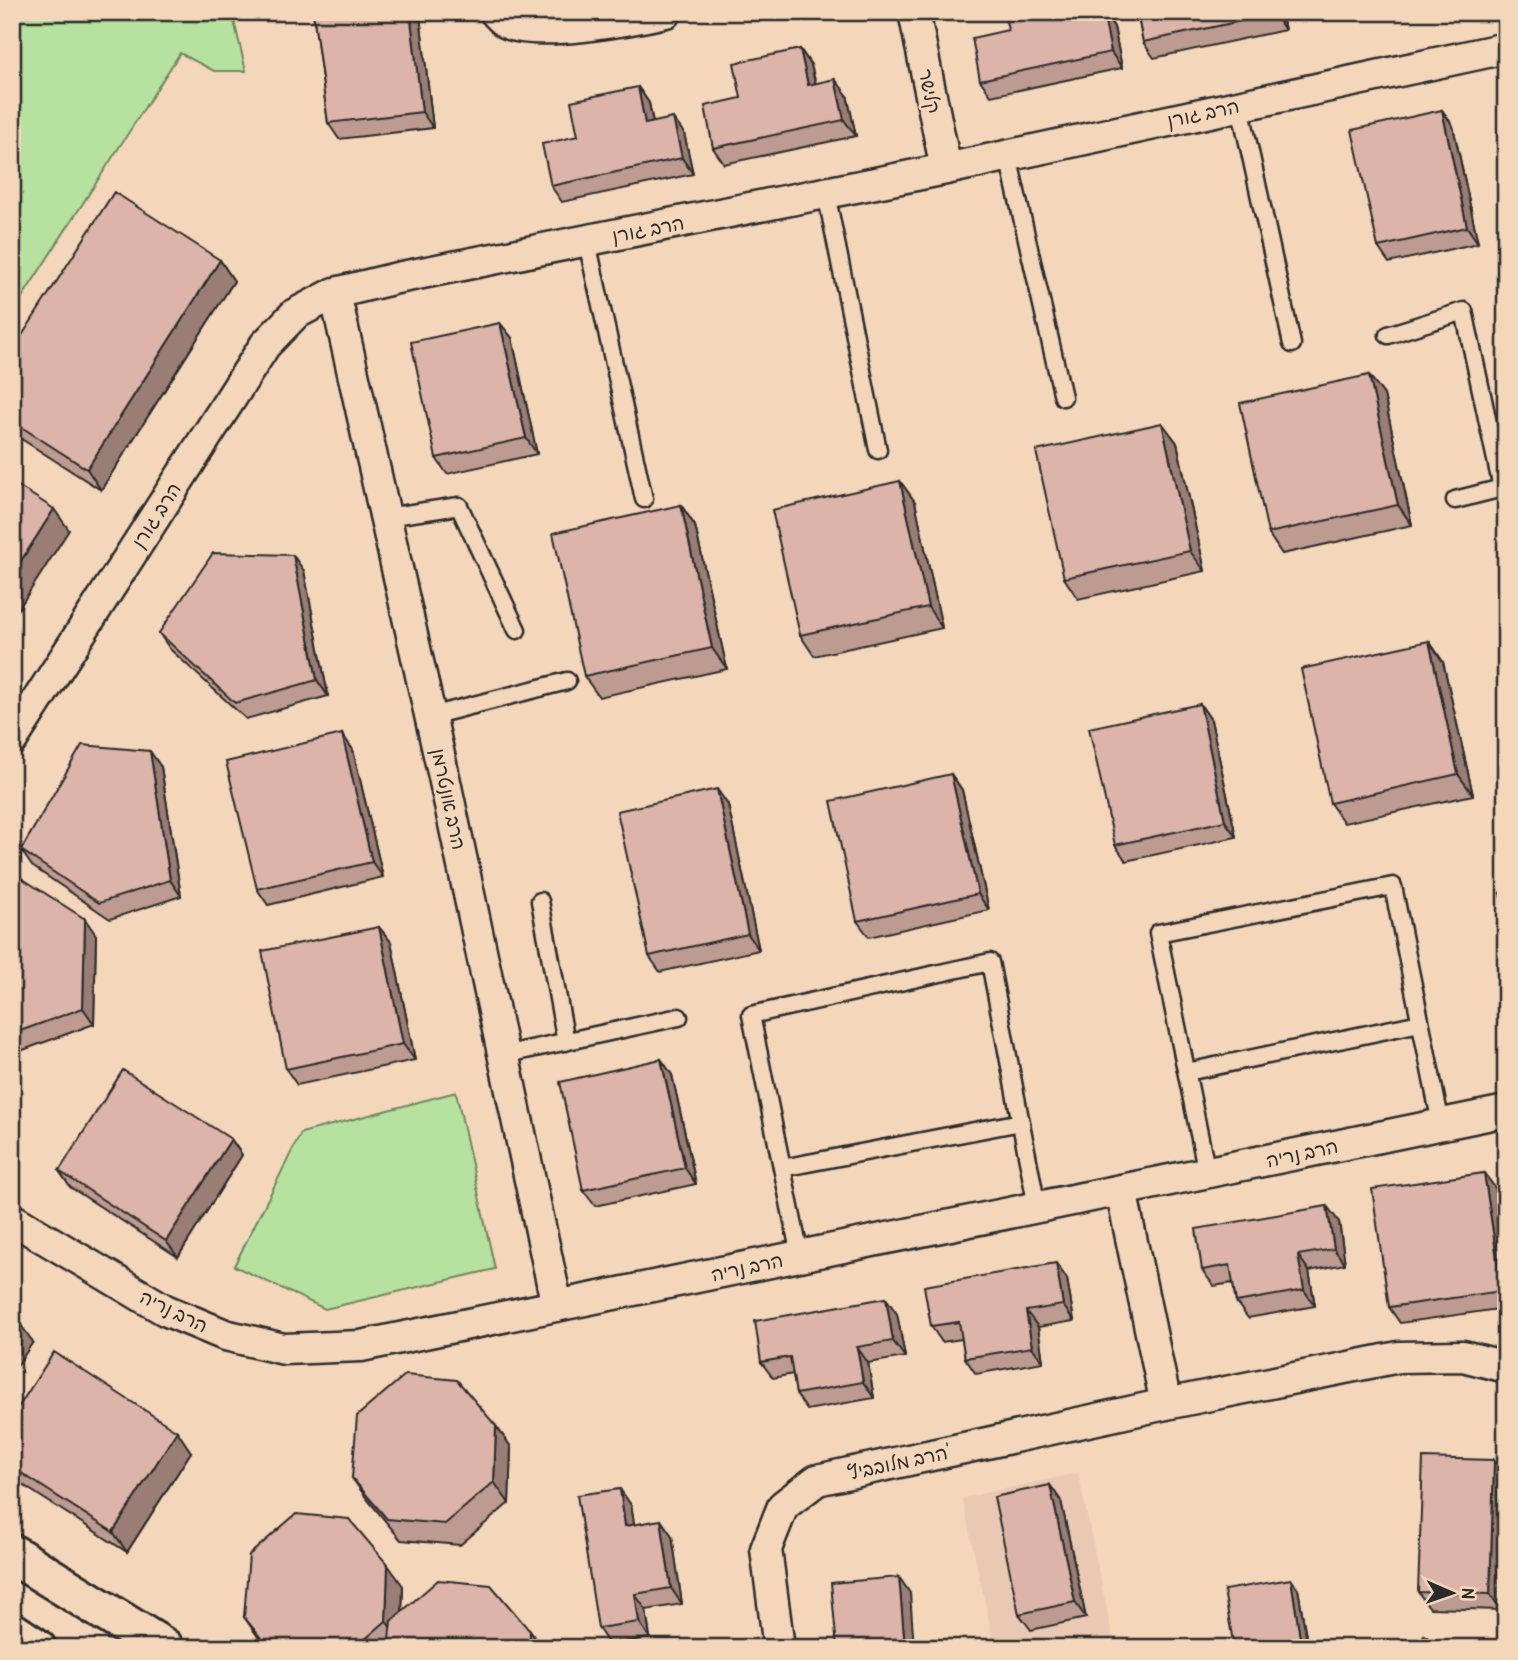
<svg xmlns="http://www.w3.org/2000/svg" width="1518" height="1660" font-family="'Patrick Hand','Playpen Sans Hebrew',sans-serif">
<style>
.built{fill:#e9c9b3}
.green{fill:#b6e19e;stroke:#708664;stroke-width:2}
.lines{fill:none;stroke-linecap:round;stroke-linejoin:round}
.service-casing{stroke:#2b2b2b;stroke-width:21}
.minor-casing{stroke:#2b2b2b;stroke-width:35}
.secondary-casing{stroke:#2b2b2b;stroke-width:44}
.service{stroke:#f4d7bb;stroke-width:16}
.minor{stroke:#f4d7bb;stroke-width:30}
.secondary{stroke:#f4d7bb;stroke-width:38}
.wall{fill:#bd9b91;stroke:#2b2b2b;stroke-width:2}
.shaded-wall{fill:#9a7e76;stroke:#2b2b2b;stroke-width:2}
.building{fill:#dcb4a9;stroke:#2b2b2b;stroke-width:2}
.labels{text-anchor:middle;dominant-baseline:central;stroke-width:5;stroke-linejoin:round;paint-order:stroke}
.street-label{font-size:19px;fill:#2b2b2b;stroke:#f4d7bb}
</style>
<rect width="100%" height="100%" fill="#f4d7bb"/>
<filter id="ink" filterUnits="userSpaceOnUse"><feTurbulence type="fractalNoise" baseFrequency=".0143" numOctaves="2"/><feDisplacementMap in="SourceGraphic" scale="14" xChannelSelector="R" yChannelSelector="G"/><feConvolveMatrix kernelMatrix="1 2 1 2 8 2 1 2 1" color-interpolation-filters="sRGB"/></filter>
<g filter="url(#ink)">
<path class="built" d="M1078,1473L1115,1648H995L962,1498Z"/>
<path class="green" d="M12,12H232L246,71H214L180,53L12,313Z
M456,1092L495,1269L325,1309L234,1266L301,1133Z"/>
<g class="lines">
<g class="service-casing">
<path id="service" d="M1240,106L1292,344
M1008,156L1063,397
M826,193L878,450
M587,242L644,499
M1388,335L1464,311L1502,488
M1455,500L1506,487
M386,517L459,506L517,630
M431,716L567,681
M540,901L566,1042
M503,1055L679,1017
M1187,1072L1420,1023
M782,1168L1021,1122
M1207,1173L1158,933L1393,886L1441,1124
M800,1256L751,1015L990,962L1037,1207"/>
</g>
<g class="minor-casing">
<path id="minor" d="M495,12C498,15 503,21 507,23C538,37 631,20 666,12
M914,12L946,169
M335,293L444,777L557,1306
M12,740L265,345L295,314L335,293L397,278L946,169L1506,48
M1121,1190L1166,1404
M12,1219L165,1310L225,1335L284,1349L361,1346L1506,1111
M779,1648L766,1549L783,1506L817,1480L1166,1404L1399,1357L1463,1356L1506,1367"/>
</g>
<g class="secondary-casing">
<path id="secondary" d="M12,1554L164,1648
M12,1632L36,1648"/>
</g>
<use href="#service" class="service"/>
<use href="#minor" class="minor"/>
<use href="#secondary" class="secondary"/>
</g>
<path class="wall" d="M313,12H417L420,16L433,128L339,139L328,123Z
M1097,12H1104L1114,27L1122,68L991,96L980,80L1082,15Z
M1137,12H1281L1285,30L1154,58L1143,42Z
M800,49L811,65L816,84L847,95L856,136L724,164L713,148L741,98Z
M638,87L649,103L653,122L684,133L693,174L562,202L551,186L578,136Z
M1442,110L1453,126L1478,243L1389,263L1378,247Z
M220,260L234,281L101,490L12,433V351Z
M500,323L512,338L537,454L447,474L436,458Z
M1369,375L1384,395L1412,525L1282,554L1268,533Z
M1162,423L1177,443L1205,571L1078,599L1064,578Z
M900,481L915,502L942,628L814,656L800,635Z
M681,505L695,526L727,669L599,697L584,676Z
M304,571L328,696L246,719L170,649L159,633Z
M1429,641L1443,662L1473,795L1344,823L1330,803Z
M1200,704L1211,720L1236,837L1126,861L1115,845Z
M342,734L353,750L383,877L268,905L257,889Z
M161,767L181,896L110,919L32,866L21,850Z
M951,774L962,790L989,910L869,937L857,921Z
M728,805L759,950L660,972L649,956Z
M12,872L96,935L94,1024L12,1054Z
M379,927L391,942L415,1060L297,1085L286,1069Z
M661,1059L672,1075L696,1184L595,1206L583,1190Z
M231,1139L242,1155L178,1257L70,1187L59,1171Z
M1496,1189L1506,1257V1308L1400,1323L1389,1307Z
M1339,1222L1345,1264L1309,1271L1315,1306L1248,1318L1236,1302L1233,1283L1214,1286L1202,1270Z
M1067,1279L1074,1321L1038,1327L1043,1362L976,1374L965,1358L962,1339L942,1342L931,1326Z
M897,1314L905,1357L868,1363L874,1398L807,1410L796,1394L793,1374L773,1378L761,1362Z
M12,1417L191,1452L127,1552L12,1478Z
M496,1426L511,1447L509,1503L460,1545L401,1540L367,1499L352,1478Z
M1505,1476L1501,1610L1430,1608L1418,1592Z
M1050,1485L1061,1501L1086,1618L1031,1630L1019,1614Z
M631,1505L634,1525L672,1536L682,1604L646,1610L650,1638L609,1644L598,1628Z
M403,1586L402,1611L530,1631L542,1648H266L244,1617Z
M1298,1589L1308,1648H1234Z"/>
<path class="shaded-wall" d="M410,12H417L420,16L433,128L422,112Z
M1074,12H1082L1086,33L1075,17Z
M1103,12L1114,27L1122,68L1111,52Z
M1273,12H1281L1285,30L1274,14Z
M800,49L811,65L819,101L808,85Z
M835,79L847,95L856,136L844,120Z
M638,87L649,103L656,139L645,124Z
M1442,110L1453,126L1478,243L1467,227Z
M673,118L684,133L693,174L682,158Z
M220,260L234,281L101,490L87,469Z
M500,323L512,338L537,454L526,438Z
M1369,375L1384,395L1412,525L1398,505Z
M1162,423L1177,443L1205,571L1190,551Z
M900,481L915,502L942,628L928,607Z
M681,505L695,526L727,669L712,648Z
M54,509L69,530L12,619V575Z
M293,555L304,571L328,696L317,680Z
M1429,641L1443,662L1473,795L1458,774Z
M1200,704L1211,720L1236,837L1225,821Z
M342,734L353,750L383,877L372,862Z
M150,751L161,767L181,896L170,880Z
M951,774L962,790L989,910L978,894Z
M717,789L728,805L759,950L748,934Z
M85,919L96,935L94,1024L83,1008Z
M379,927L391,942L415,1060L403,1044Z
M661,1059L672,1075L696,1184L685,1168Z
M231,1139L242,1155L178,1257L166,1241Z
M1484,1173L1496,1189L1506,1257V1296L1502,1291Z
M1327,1206L1339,1222L1345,1264L1334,1249Z
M1298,1255L1309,1271L1315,1306L1304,1290Z
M1056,1263L1067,1279L1074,1321L1063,1305Z
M886,1298L897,1314L905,1357L893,1341Z
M1026,1311L1038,1327L1043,1362L1032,1347Z
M18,1321L33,1342L12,1374V1331Z
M857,1347L868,1363L874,1398L863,1382Z
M496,1426L511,1447L509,1503L494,1482Z
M177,1431L191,1452L127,1552L113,1532Z
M1494,1460L1505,1476L1501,1610L1490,1594Z
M1050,1485L1061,1501L1086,1618L1075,1602Z
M620,1489L631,1505L637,1542L625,1526Z
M661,1520L672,1536L682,1604L671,1588Z
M388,1565L403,1586L401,1642L386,1621Z
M899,1577L910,1593L914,1648H905Z
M1291,1579L1298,1589L1308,1648L1300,1638Z
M635,1594L646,1610L650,1638L639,1622Z
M530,1631L542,1648H529Z"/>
<path class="building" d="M313,12H410L422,112L328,123Z
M1004,12H1074L1075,17L1097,12H1103L1111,52L980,80L972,38L1008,30Z
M1137,12H1273L1274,14L1143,42Z
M800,49L808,85L835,79L844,120L713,148L705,106L741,98L734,63Z
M638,87L645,124L673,118L682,158L551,186L542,144L578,136L571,101Z
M1442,110L1467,227L1378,247L1352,130Z
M114,192L220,260L87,469L12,421V351Z
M500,323L526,438L436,458L411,342Z
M1369,375L1398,505L1268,533L1240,403Z
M1162,423L1190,551L1064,578L1036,451Z
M900,481L928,607L800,635L772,510Z
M12,482L54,509L12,575Z
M681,505L712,648L584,676L553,533Z
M213,553L293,555L317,680L235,703L159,633Z
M1429,641L1458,774L1330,803L1301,669Z
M1200,704L1225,821L1115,845L1089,728Z
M342,734L372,862L257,889L226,762Z
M82,745L150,751L170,880L99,903L21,850Z
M951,774L978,894L857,921L831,801Z
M717,789L748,934L649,956L617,811Z
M12,872L85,919L83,1008L12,1034Z
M1506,891V919L1500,893Z
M379,927L403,1044L286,1069L262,951Z
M661,1059L685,1168L583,1190L560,1082Z
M123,1070L231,1139L166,1241L59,1171Z
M1484,1173L1502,1291L1389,1307L1372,1189Z
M1327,1206L1334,1249L1298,1255L1304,1290L1236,1302L1230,1265L1202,1270L1196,1229Z
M1056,1263L1063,1305L1026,1311L1032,1347L965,1358L959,1322L931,1326L924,1286Z
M886,1298L893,1341L857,1347L863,1382L796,1394L790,1357L761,1362L755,1321Z
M12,1318L18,1321L12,1331Z
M54,1352L177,1431L113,1532L12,1467V1417Z
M405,1375L457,1380L496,1426L494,1482L445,1524L387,1519L352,1478L357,1416Z
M1423,1458L1494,1460L1490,1594L1418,1592Z
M1050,1485L1075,1602L1019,1614L994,1497Z
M620,1489L625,1526L661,1520L671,1588L635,1594L639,1622L598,1628L577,1495Z
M296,1514L349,1519L388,1565L386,1621L355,1648H269L244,1617L249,1555Z
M899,1577L905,1648H837L831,1583Z
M1291,1579L1300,1638L1240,1648H1234L1224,1590Z
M438,1580L491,1585L530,1631L529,1648H388L391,1621Z
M1424,1635L1442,1648H1415Z"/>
</g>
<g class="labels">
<g class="street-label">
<text transform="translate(930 91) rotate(78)">קלישר</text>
<text transform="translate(1203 113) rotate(-12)">הרב גורן</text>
<text transform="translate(648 229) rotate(-11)">הרב גורן</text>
<text transform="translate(156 515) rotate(-57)">הרב גורן</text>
<text transform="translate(449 799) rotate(78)">הרב אונטרמן</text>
<text transform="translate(1302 1153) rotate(-12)">הרב נריה</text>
<text transform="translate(747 1267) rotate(-12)">הרב נריה</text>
<text transform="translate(174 1311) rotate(26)">הרב נריה</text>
<text transform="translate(899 1462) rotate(-12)">הרב מלובביץ'</text>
</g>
</g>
<rect width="1518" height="1660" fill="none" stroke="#f4d7bb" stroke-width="42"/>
<rect x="21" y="21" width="1476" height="1618" fill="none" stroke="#2b2b2b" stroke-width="2.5" filter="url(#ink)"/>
<g transform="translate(1452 1593) rotate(92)" stroke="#f4d7bb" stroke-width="5" paint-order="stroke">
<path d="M0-5L12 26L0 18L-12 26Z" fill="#2b2b2b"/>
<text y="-10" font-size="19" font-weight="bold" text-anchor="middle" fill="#2b2b2b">N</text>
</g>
</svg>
